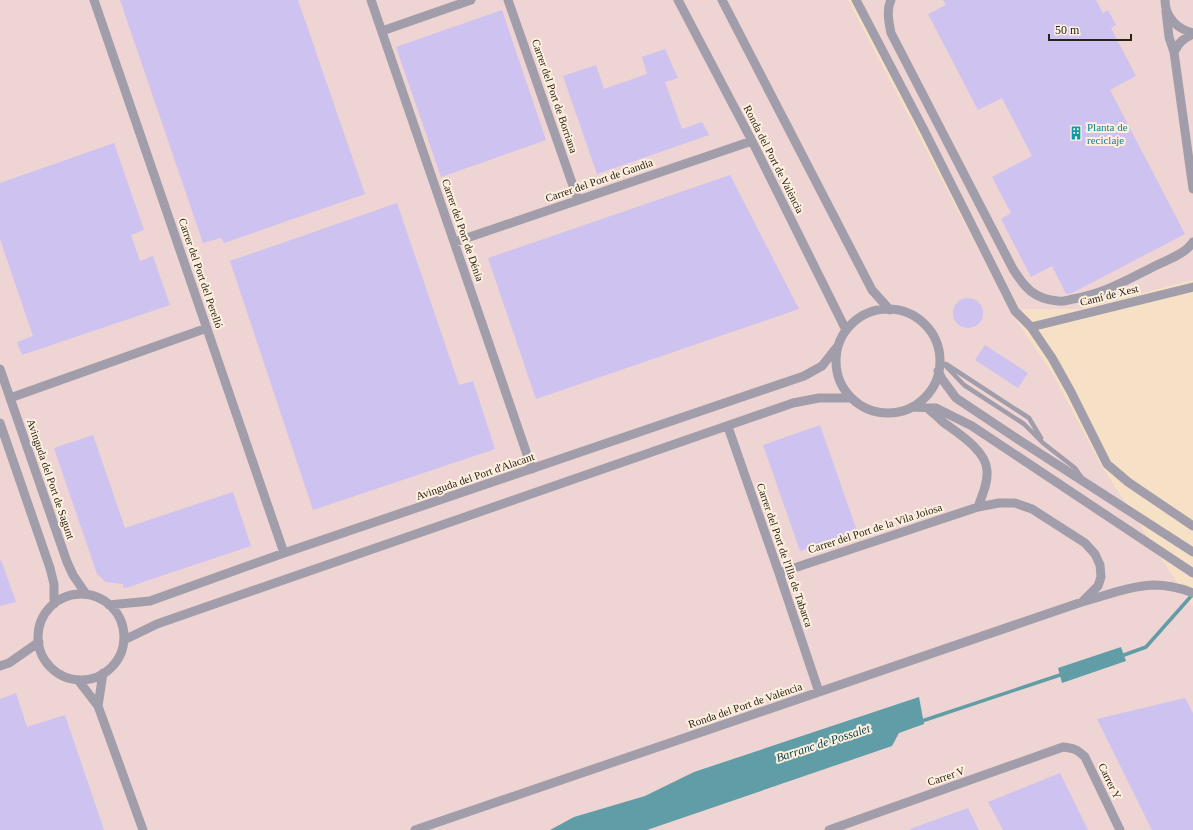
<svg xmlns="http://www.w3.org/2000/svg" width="1193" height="830" font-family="Georgia,serif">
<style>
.industrial{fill:#eed4d2}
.water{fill:#609da7}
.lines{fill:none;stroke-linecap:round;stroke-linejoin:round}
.stream{stroke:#609da7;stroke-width:3.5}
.building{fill:#cdc2f0}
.service{stroke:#a19daa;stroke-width:4.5}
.minor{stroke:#a19daa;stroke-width:9}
.labels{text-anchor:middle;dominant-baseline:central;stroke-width:4;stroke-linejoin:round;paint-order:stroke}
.street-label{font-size:11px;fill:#2b2319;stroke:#fdf0df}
.culture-label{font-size:11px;fill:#0d838f;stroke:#fdf0df;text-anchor:start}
.water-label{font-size:12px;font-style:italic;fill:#08434a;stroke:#fdf0df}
</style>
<rect width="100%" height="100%" fill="#f7e1c6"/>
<path class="industrial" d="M0,0H848L1012,314L1054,376L1101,465L1193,607V830H0Z
M860,0H1193V280L1081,309H1020Z"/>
<path class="water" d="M1121,647L1126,661L1062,683L1058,668Z
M919,697L924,724L899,733L892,746L647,830H550L574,817L645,796L694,772Z"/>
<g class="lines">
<path class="stream" d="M1124,655L1146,647L1193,594
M919,722L1060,675"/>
</g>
<path class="building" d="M120,0H298L365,194L224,243L221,238L203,243Z
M943,0H1096L1103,13L1108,10L1116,25L1111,28L1136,76L1110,90L1185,234L1072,293L1066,294L1052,266L1031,277L1001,219L1011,213L992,177L1032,156L1002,98L978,110L928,14L946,5Z
M502,10L546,140L441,177L396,47Z
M665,49L678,78L665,82L682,129L702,122L709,135L597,174L563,76L596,65L604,89L647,74L642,57Z
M114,143L144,230L131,235L140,261L153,256L170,305L22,355L17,342L33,336L0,239V183Z
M730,175L799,309L536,399L488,258Z
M397,203L459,385L473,381L495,449L313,510L230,261Z
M953 313a15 15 0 1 1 30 0a15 15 0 1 1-30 0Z
M985,345L1028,373L1018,388L975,360Z
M820,425L857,531L800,551L763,445Z
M93,435L125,528L233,492L251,546L143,582L130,587L123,588V584L106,582L97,574L54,448Z
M1,560L16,602L0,606V561Z
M16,693L27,727L65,715L104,830H0V699Z
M1185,698L1193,713V830H1152L1097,719Z
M1060,773L1088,830H1003L988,802Z
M968,808L979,830H910V829Z"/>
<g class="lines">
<path class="service" d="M940,360L964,385L1024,424L1043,443L1075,468L1082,478
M946,364L1029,418L1041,438"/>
<path class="minor" d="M94,0L284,553
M371,0L532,469
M508,0L578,200
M678,0L752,141L846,330
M722,0L872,290L890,310
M856,0L924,130L1015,311L1031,327L1052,358L1071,392L1107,464L1128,482L1193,526
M891,0C886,10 889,23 891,33L1013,269C1025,288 1034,299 1058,301C1062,302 1068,300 1073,299C1104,294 1129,279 1157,265C1169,259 1185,254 1193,242
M1165,0C1165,17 1177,29 1193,33
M1166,11L1169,37L1174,52L1193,189
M382,31L471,0
M1174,52C1179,42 1183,39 1193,34
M455,242L752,141
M836 361a52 52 0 1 1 104 0a52 52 0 1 1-104 0Z
M1031,327L1193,287
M0,369L67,562L73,575L86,594
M938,371L942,379L956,398L1019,440L1193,552
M10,398L207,328
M912,407L936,408L972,426L1193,573
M927,408C932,412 938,417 943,422C958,433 987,451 987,471C988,484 982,495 978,507
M0,423L50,568L54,584V604
M728,427L779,573L819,692
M779,573L978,507L999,503H1015L1032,509L1085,543L1095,554L1100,565L1101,577L1098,586L1083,601
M38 637a43 43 0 1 1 86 0a43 43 0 1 1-86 0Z
M109,605L150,601L284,553L804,376L822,366L837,347
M124,640L157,624L793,403L819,398H850
M0,666L9,663L39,642
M78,680L98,706L143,830
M98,706L103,673
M415,830L1082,602C1105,596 1129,586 1153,585C1166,585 1181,588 1193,593
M829,830L1063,747C1074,748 1078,750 1085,757L1120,830"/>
</g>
<defs>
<g id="building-bare" transform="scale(1.08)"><path d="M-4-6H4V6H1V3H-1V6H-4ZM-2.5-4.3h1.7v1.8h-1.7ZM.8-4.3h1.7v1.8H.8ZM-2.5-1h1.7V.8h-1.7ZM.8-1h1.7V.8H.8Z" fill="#0f9aa8" stroke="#fdf0df" stroke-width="2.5" paint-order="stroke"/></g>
</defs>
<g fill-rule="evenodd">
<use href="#building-bare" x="1076" y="133"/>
</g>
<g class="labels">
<g class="street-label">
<text transform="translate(555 96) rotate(71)">Carrer del Port de Borriana</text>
<text transform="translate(774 159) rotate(63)">Ronda del Port de València</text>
<text transform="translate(599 180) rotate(-19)">Carrer del Port de Gandia</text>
<text transform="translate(463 230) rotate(71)">Carrer del Port de Dénia</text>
<text transform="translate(201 273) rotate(71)">Carrer del Port del Perelló</text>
<text transform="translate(1109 295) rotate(-14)">Camí de Xest</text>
<text transform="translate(475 476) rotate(-19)">Avinguda del Port d'Alacant</text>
<text transform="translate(51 479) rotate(71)">Avinguda del Port de Sagunt</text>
<text transform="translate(875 528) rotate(-18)">Carrer del Port de la Vila Joiosa</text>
<text transform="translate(785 555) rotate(71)">Carrer del Port de l'Illa de Tabarca</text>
<text transform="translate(745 705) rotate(-19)">Ronda del Port de València</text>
<text transform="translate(946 776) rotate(-19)">Carrer V</text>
<text transform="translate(1110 781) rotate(64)">Carrer Y</text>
</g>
<g class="culture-label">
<text x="1087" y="127">Planta de<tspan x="1087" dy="13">reciclaje</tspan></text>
</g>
<g class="water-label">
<text transform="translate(823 743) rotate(-18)">Barranc de Possalet</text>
</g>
</g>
<path d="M1049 34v6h82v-6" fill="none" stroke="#2b2319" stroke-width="2"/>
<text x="1055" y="34" font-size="12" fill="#2b2319" stroke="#fdf0df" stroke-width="3" paint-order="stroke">50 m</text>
</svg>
